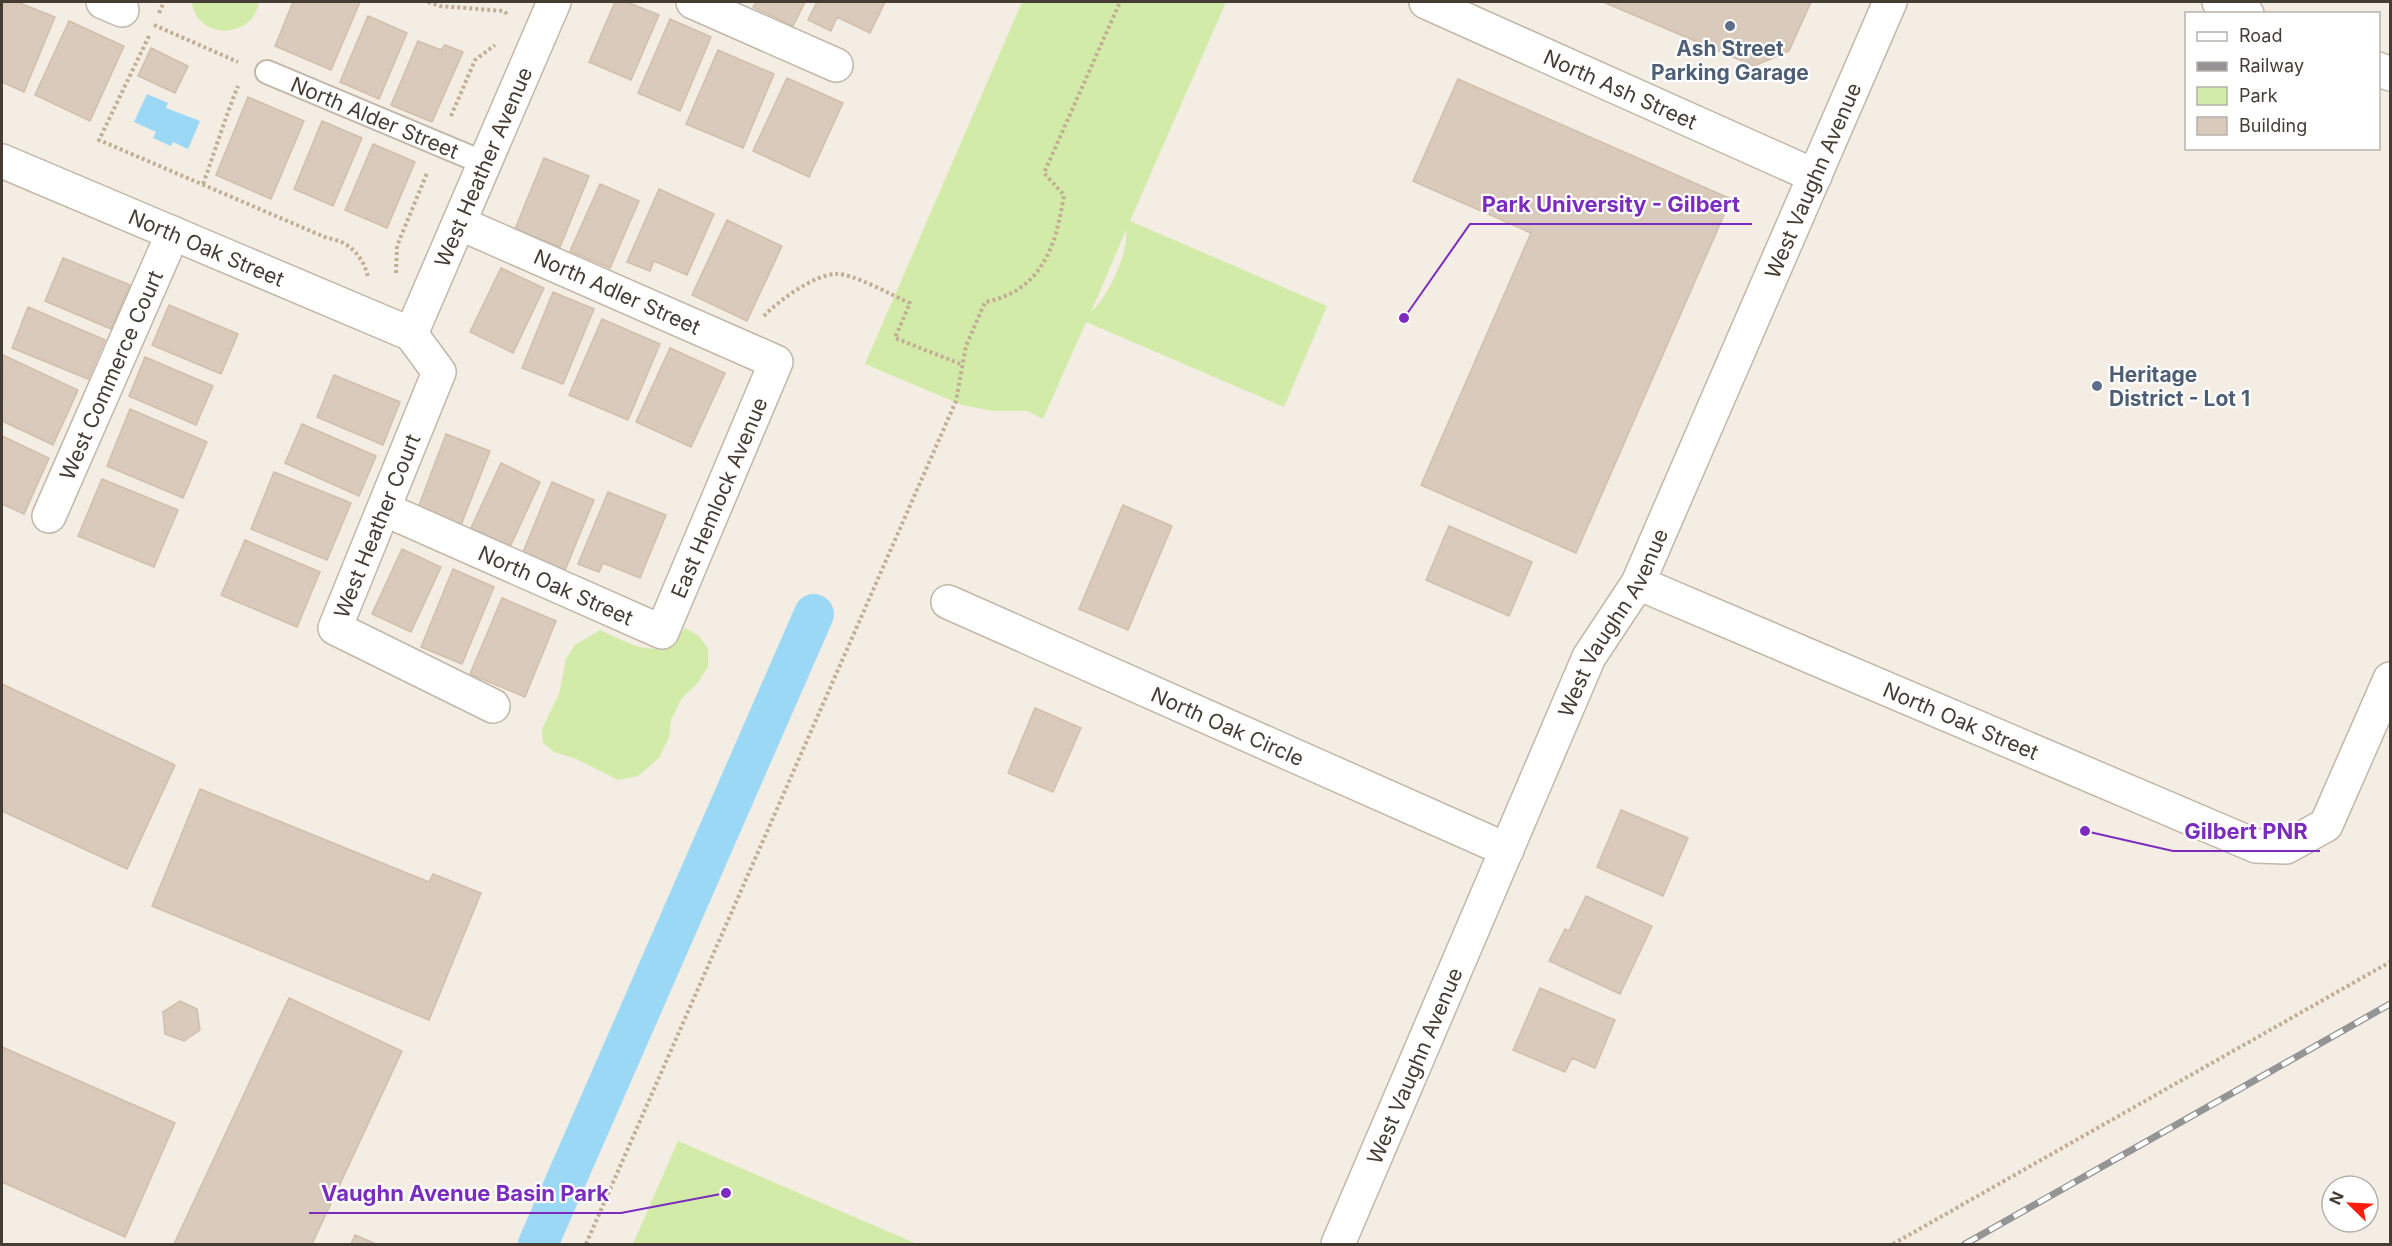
<svg xmlns="http://www.w3.org/2000/svg" width="2392" height="1246" font-family="Inter,sans-serif">
<style>
.green{fill:#d3eba8;fill-rule:evenodd}
.water{fill:#9ad8f5}
.lines{fill:none;stroke-linecap:round;stroke-linejoin:round}
.canal{stroke:#9ad8f5;stroke-width:40}
.building{fill:#d9cabb;stroke:#d1bfab;stroke-width:1.5}
.service-casing{stroke:#c2b7a8;stroke-width:26}
.minor-casing{stroke:#c2b7a8;stroke-width:36}
.path{stroke:#c2ae95;stroke-width:4;stroke-dasharray:3 3;stroke-linecap:butt}
.service{stroke:#fff;stroke-width:22}
.minor{stroke:#fff;stroke-width:33}
.rail-casing{stroke:#949494;stroke-width:7}
.rail{stroke:#fff;stroke-width:4.5;stroke-dasharray:14;stroke-linecap:butt}
.service-dot{fill:#5c6f8a;stroke:#fff;stroke-width:2}
.labels{text-anchor:middle;dominant-baseline:central;stroke-width:4.5;stroke-linejoin:round;paint-order:stroke}
.service-label{font-size:21px;font-weight:bold;fill:#4e5e75;stroke:#fff}
.street-label{font-size:21px;fill:#453d33;stroke:#fff}
.leader{fill:none;stroke:#7b2cbf;stroke-width:2}
.callout-dot{fill:#7b2cbf;stroke:#fff;stroke-width:2}
.callout-label{font-size:22px;text-anchor:middle;font-weight:bold;fill:#7b2cbf;stroke:#fff;stroke-width:4.5;stroke-linejoin:round;paint-order:stroke}
</style>
<rect width="100%" height="100%" fill="#f3ede3"/>
<path class="green" d="M192,2H259C253,39 197,41 192,2Z
M1022,2H1226L1130,221L1327,306L1284,407L1086,322L1043,419L1027,411H994L962,405L865,364ZM1126,230C1129,251 1108,298 1091,312Z
M685,628L699,636L708,649V667L698,683L682,698L671,720L669,737L659,758L638,776L618,780L576,759L554,752L543,743L542,729L559,694L566,659L575,645L600,630C632,644 660,665 685,628Z
M678,1141L917,1244H633Z"/>
<path class="water" d="M147,94L168,103L166,108L200,121L188,149L173,142L171,146L153,138L156,132L134,122Z"/>
<g class="lines">
<path class="canal" d="M538,1244L814,614"/>
</g>
<path class="building" d="M2,2H17L55,17L24,92L2,82Z
M293,2H360L331,70L275,46Z
M615,2H627L659,15L631,80L589,62Z
M756,2H805L793,26L753,7Z
M817,2H885L870,33L837,17L831,31L808,20Z
M1603,2H1811L1789,51L1754,66Z
M368,16L407,33L379,99L340,82Z
M670,19L711,37L680,111L638,93Z
M69,21L124,46L90,121L35,95Z
M418,41L441,50L445,45L463,52L432,122L391,105Z
M151,48L188,66L175,93L138,76Z
M718,50L774,74L743,148L686,124Z
M787,78L843,103L809,177L753,151Z
M1458,79L1731,199L1576,553L1421,485L1531,233L1413,181Z
M248,97L304,121L271,199L216,175Z
M322,121L362,138L333,206L294,189Z
M373,144L415,162L387,228L345,210Z
M544,158L589,176L560,247L515,229Z
M600,184L639,201L610,268L570,251Z
M659,189L714,214L687,275L654,261L650,271L627,262Z
M727,220L782,246L747,321L692,295Z
M63,258L130,285L111,329L45,301Z
M501,268L544,288L513,353L470,332Z
M553,292L594,309L563,384L522,368Z
M169,305L238,334L221,374L152,345Z
M28,307L105,340L88,379L12,348Z
M602,319L660,344L628,420L569,395Z
M670,348L725,373L691,447L636,422Z
M3,355L78,390L53,445L2,421Z
M145,357L213,386L196,425L129,396Z
M334,375L400,402L383,445L317,417Z
M130,409L207,442L183,498L107,466Z
M302,424L376,456L359,496L285,463Z
M446,434L490,451L461,525L418,508Z
M2,436L49,458L24,514L2,504Z
M501,463L540,482L510,547L471,528Z
M274,472L351,503L327,560L251,529Z
M102,479L178,510L154,567L78,536Z
M552,482L594,500L565,570L523,552Z
M608,492L666,515L640,578L603,563L599,572L578,564Z
M1123,505L1172,526L1128,630L1079,609Z
M1449,526L1532,562L1509,616L1426,580Z
M245,540L320,572L297,627L221,595Z
M402,549L441,567L411,632L372,614Z
M453,569L494,587L462,664L421,647Z
M502,598L556,621L525,697L470,674Z
M2,684L175,765L127,869L2,811Z
M1035,708L1081,728L1053,792L1008,773Z
M200,789L429,882L433,874L481,893L429,1020L152,906Z
M1621,810L1688,838L1663,896L1597,867Z
M1586,896L1652,926L1620,994L1549,961L1565,929L1569,931Z
M1540,988L1615,1020L1595,1068L1572,1058L1565,1072L1513,1050Z
M289,998L402,1051L312,1244H174Z
M180,1001L197,1009L200,1030L184,1041L165,1034L163,1012Z
M2,1047L175,1123L125,1237L2,1182Z
M355,1235L376,1244H351Z"/>
<g class="lines">
<g class="service-casing">
<g id="service">
<path id="s1" d="M267,72L484,163"/>
</g>
</g>
<g class="minor-casing">
<g id="minor">
<path d="M103,2L122,10"/>
<path d="M693,2L836,65"/>
<path id="s2" d="M1426,2L1815,176"/>
<path d="M2219,2L2247,14"/>
<path d="M2378,69L2390,74"/>
<path id="s3" d="M2,161L411,334"/>
<path d="M411,334L439,372L335,628L493,706"/>
<path id="s4" d="M411,334L554,2"/>
<path id="s5" d="M384,509L662,632L776,362L459,223"/>
<path id="s6" d="M49,516L173,233"/>
<path id="s7" d="M1638,583L2256,846L2286,847L2326,825L2390,679"/>
<path id="s8" d="M948,602L1507,850"/>
<path id="s9" d="M1338,1244L1589,657L1638,583L1890,2"/>
</g>
</g>
<path class="path" d="M428,2L440,6L504,11L509,16
M159,13L164,2
M154,25L238,62
M149,36L99,140L327,238C349,241 363,256 368,277
M451,116L475,60L495,45
M203,184C215,151 225,118 238,86
M396,273L397,246L427,173
M764,316C778,301 815,274 836,274C853,273 893,296 910,303L895,338L963,365
M586,1244L956,401L966,346L985,302C1042,291 1056,246 1064,195L1044,173L1120,2
M1893,1244L2390,962"/>
<use href="#service" class="service"/>
<use href="#minor" class="minor"/>
<g class="rail-casing">
<path id="rail" d="M1965,1244L2390,1004"/>
</g>
<use href="#rail" class="rail"/>
</g>
<g class="service-dot">
<circle cx="1730" cy="26" r="6"/>
<circle cx="2097" cy="386" r="6"/>
</g>
<g class="labels">
<g class="service-label">
<text x="1730" y="48">Ash Street<tspan x="1730" dy="24">Parking Garage</tspan></text>
<text x="2109" y="374" text-anchor="start">Heritage<tspan x="2109" dy="24">District - Lot 1</tspan></text>
</g>
<g class="street-label">
<text stroke="none"><textPath href="#s2" startOffset="213">North Ash Street</textPath></text>
<text stroke="none"><textPath href="#s1" startOffset="117">North Alder Street</textPath></text>
<text stroke="none"><textPath href="#s4" startOffset="182">West Heather Avenue</textPath></text>
<text stroke="none"><textPath href="#s9" startOffset="1166">West Vaughn Avenue</textPath></text>
<text stroke="none"><textPath href="#s3" startOffset="222">North Oak Street</textPath></text>
<text transform="translate(617 292) rotate(24)">North Adler Street</text>
<text stroke="none"><textPath href="#s6" startOffset="154">West Commerce Court</textPath></text>
<text stroke="none"><textPath href="#s5" startOffset="450">East Hemlock Avenue</textPath></text>
<text transform="translate(377 526) rotate(-68)">West Heather Court</text>
<text stroke="none"><textPath href="#s5" startOffset="188">North Oak Street</textPath></text>
<text stroke="none"><textPath href="#s9" startOffset="680">West Vaughn Avenue</textPath></text>
<text stroke="none"><textPath href="#s7" startOffset="351">North Oak Street</textPath></text>
<text stroke="none"><textPath href="#s8" startOffset="306">North Oak Circle</textPath></text>
<text stroke="none"><textPath href="#s9" startOffset="194">West Vaughn Avenue</textPath></text>
</g>
</g>
<path class="leader" d="M1404 318L1470 224H1752M2085 831L2173 851H2320M726 1193L621 1213H309"/>
<g class="callout-dot">
<circle cx="1404" cy="318" r="6"/>
<circle cx="2085" cy="831" r="6"/>
<circle cx="726" cy="1193" r="6"/>
</g>
<g class="callout-label">
<text x="1611" y="212">Park University - Gilbert</text>
<text x="2246" y="839">Gilbert PNR</text>
<text x="465" y="1201">Vaughn Avenue Basin Park</text>
</g>
<rect width="2392" height="1246" fill="none" stroke="#453d33" stroke-width="6"/>
<rect x="2185" y="12" width="195" height="138" fill="#ffffff" stroke="#b5b1ad" stroke-width="1.5"/>
<rect x="2197" y="32" width="30" height="9" fill="#ffffff" stroke="#b5b1ad" stroke-width="1.5"/>
<text x="2239" y="42" font-size="18" fill="#453d33">Road</text>
<rect x="2197" y="62" width="30" height="9" fill="#949494" stroke="#b5b1ad" stroke-width="1.5"/>
<text x="2239" y="72" font-size="18" fill="#453d33">Railway</text>
<rect x="2197" y="87" width="30" height="18" fill="#d3eba8" stroke="#b5b1ad" stroke-width="1.5"/>
<text x="2239" y="102" font-size="18" fill="#453d33">Park</text>
<rect x="2197" y="117" width="30" height="18" fill="#d9cabb" stroke="#b5b1ad" stroke-width="1.5"/>
<text x="2239" y="132" font-size="18" fill="#453d33">Building</text>
<g transform="translate(2350 1204) rotate(294)"><circle r="28" fill="#ffffff" stroke="#b5b1ad" stroke-width="1.5"/>
<path d="M0-4.5L10 22L0 15L-10 22Z" fill="#ff1e0e"/>
<text y="-9" font-size="16" font-weight="bold" text-anchor="middle" fill="#453d33">N</text>
</g>
</svg>
